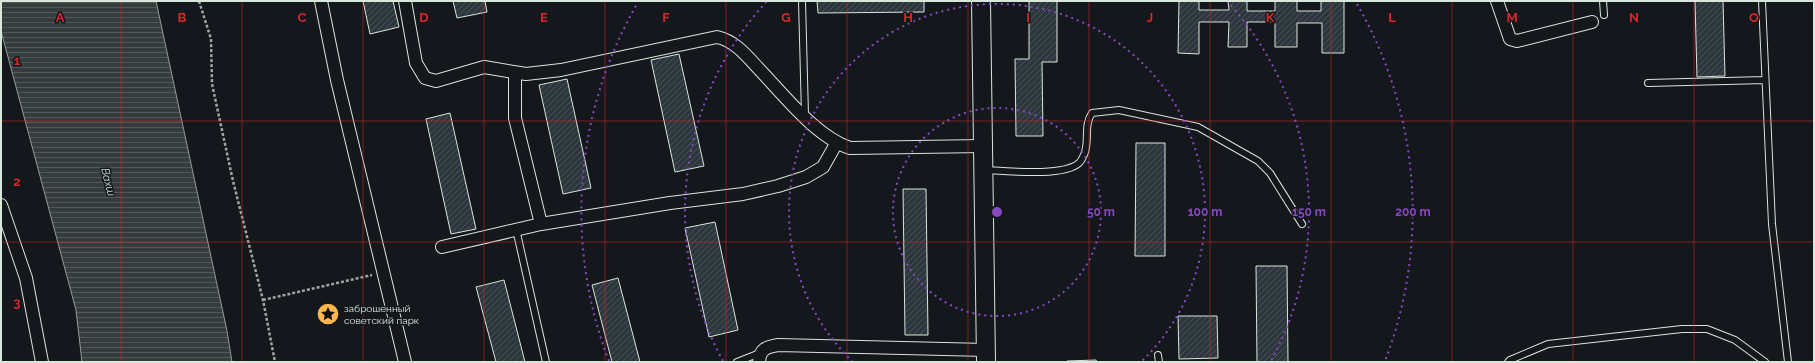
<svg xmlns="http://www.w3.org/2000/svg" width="1815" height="363" font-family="Raleway,sans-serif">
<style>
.water{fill:url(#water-rules);stroke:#939e99}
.building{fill:url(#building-hatch);stroke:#d8e6dc}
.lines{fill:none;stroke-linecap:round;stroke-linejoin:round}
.lane-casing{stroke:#d8e6dc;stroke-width:8}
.street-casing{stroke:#d8e6dc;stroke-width:14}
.secondary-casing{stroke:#d8e6dc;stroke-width:20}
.path{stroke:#9da8a2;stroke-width:2.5;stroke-dasharray:3 2;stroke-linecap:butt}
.lane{stroke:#14181c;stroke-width:6}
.street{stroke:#14181c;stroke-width:12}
.secondary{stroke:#14181c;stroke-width:18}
.grid{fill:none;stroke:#d62828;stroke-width:1;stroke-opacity:0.55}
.ring{fill:none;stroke:#8948c3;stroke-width:2;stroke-dasharray:2 4}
.labels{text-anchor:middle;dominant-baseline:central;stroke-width:3;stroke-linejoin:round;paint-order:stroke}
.poi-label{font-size:10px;fill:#d8e6dc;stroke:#14181c;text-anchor:start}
.water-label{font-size:11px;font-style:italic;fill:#d8e6dc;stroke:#14181c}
.grid-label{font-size:13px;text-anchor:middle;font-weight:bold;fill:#d62828;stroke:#14181c;stroke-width:3;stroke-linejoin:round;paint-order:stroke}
.centre{fill:#8948c3;stroke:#14181c;stroke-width:2}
.ring-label{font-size:12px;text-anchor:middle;font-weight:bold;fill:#8948c3;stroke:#14181c;stroke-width:3;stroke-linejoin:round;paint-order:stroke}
</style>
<defs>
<pattern id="water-rules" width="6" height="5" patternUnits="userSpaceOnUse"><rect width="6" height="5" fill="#363b3e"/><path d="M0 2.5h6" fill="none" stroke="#525759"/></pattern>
<pattern id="building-hatch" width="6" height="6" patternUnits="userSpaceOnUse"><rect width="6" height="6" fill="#2c363c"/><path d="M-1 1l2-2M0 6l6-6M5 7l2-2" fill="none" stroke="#4a5358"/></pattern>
</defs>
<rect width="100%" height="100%" fill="#14181c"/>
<path class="water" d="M1,1H156L227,331L232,362H82L76,310L1,31Z"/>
<path class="building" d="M363,1H393L399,27L370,34Z
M453,1H485L487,12L457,18Z
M817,1H924V12L818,13Z
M1029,1H1057V62H1042L1043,136H1016L1015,59H1029Z
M1179,1H1199V10H1229L1228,1H1247V11H1275V1H1297V11H1321V1H1344V53H1322V23H1297V47H1275V22H1247V47H1228L1229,22H1199V54L1178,53Z
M1695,1H1723L1725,76L1697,77Z
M679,54L704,166L675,172L651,60Z
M567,79L591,188L563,194L539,85Z
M450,113L476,229L451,234L426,119Z
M1136,143H1165V256H1135Z
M903,189H926L928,335H905Z
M715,222L738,330L709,337L685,228Z
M1256,266H1287L1288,362H1257Z
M618,278L640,362H612L592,285Z
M504,280L525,362H496L476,287Z
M1178,316H1217L1218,358L1179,359Z
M1096,360L1097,362H1067V361Z"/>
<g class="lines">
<g class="lane-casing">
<path id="lane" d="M802,1L805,115
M1603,1L1604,15
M1762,1L1772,224L1788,362
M1648,83L1765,80
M985,170C1006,171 1064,177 1079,163C1081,161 1084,155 1085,152C1089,139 1084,124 1092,113L1119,110L1198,127L1258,161L1270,173L1302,224
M516,229L546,362
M1158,355L1159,362
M737,362L760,353
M1508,362L1510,360L1548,344L1682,329H1707L1735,340L1765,362"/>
</g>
<g class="street-casing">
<path id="street" d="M321,1L337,80L405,362
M405,1L416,63L425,78L436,81L484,67L526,74L561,70L717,37C735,41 746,55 758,68C783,94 816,137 850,148L983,146
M1497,1L1510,39L1517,41L1592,22
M515,73V118L541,224
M1,205L26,278L42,362
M442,247L541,224L670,203L743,194L778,186L806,177L823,167L836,144
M759,362C760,349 766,347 778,345L986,350"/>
</g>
<g class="secondary-casing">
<path id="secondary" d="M981,1L986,362"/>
</g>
<path class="path" d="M199,1L211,39L212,84L233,181L263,300L275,362
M263,300L372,275"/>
<use href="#lane" class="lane"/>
<use href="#street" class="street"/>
<use href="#secondary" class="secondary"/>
</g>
<path class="grid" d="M121,1V362M242,1V362M363,1V362M484,1V362M605,1V362M726,1V362M847,1V362M968,1V362M1089,1V362M1210,1V362M1331,1V362M1452,1V362M1573,1V362M1694,1V362M1,121H1814M1,242H1814"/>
<g class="ring">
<circle cx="997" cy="212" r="104"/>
<path d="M853 362A208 208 0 1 1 1141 362"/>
<path d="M723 361A312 312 0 0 1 767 1M1227 1A312 312 0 0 1 1271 361"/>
<path d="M609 361A416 416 0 0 1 637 4M1357 4A416 416 0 0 1 1385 361"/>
</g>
<defs>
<g id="sight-disc" transform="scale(1.15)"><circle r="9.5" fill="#ffb74d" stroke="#14181c"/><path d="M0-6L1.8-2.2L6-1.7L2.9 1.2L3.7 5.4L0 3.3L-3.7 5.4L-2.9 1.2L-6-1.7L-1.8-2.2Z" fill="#111"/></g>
</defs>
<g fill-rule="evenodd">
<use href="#sight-disc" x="328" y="314"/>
</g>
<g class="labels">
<g class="poi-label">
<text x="344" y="308">заброшенный<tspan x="344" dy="12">советский парк</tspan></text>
</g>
<g class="water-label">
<text transform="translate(108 182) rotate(76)">Вахш</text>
</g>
</g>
<g class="grid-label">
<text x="60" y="22">A</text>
<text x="182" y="22">B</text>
<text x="302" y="22">C</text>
<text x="424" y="22">D</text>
<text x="544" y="22">E</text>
<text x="666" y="22">F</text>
<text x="786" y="22">G</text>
<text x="908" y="22">H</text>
<text x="1028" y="22">I</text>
<text x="1150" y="22">J</text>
<text x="1270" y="22">K</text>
<text x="1392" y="22">L</text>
<text x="1512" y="22">M</text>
<text x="1634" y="22">N</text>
<text x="1754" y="22">O</text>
<text x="17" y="65">1</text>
<text x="17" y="186">2</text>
<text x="17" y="307">3</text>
</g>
<circle cx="997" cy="212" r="6" class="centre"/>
<g class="ring-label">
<text x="1101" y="216">50 m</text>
<text x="1205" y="216">100 m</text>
<text x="1309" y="216">150 m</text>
<text x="1413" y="216">200 m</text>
</g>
<rect width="1815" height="363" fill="none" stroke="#d8e6dc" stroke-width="4"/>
</svg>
